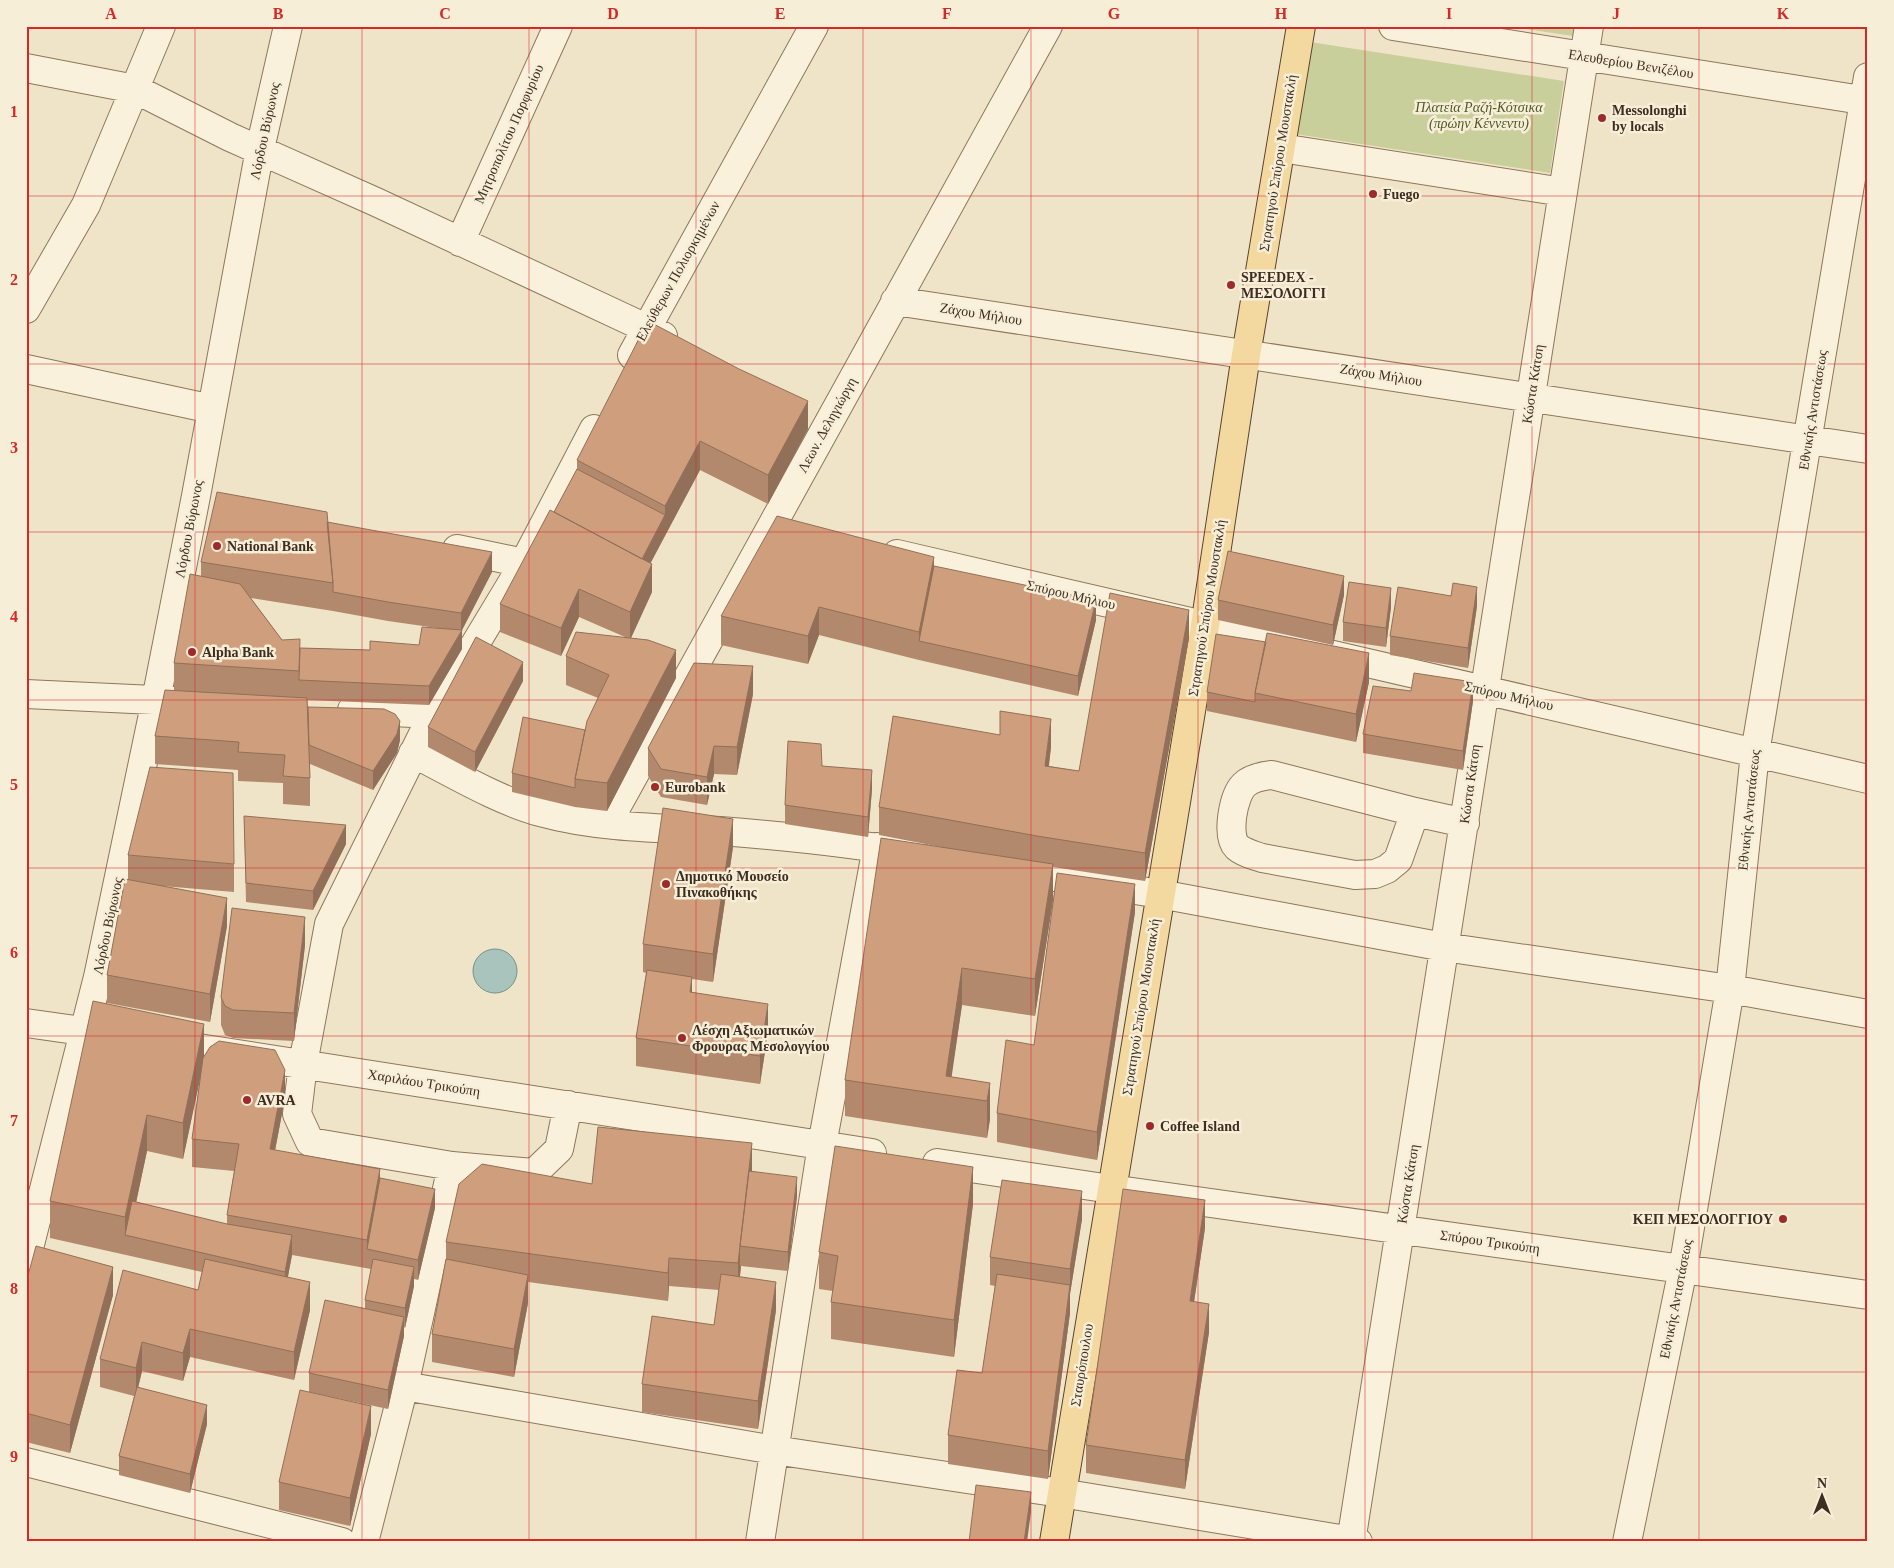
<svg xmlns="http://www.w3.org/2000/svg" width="1894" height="1568" font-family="Georgia,serif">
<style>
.green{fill:#c9cf9b}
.water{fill:#a9c4bc;stroke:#6f938a}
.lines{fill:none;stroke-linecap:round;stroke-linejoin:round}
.minor-casing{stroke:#8d765c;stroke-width:30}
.major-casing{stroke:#5b4430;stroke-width:30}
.minor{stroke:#faf1dc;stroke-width:28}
.major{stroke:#f3d9a0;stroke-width:28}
.wall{fill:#b2896c;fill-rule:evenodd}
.shaded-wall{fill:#916f58}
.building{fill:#cf9f7d;stroke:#916f58}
.grid{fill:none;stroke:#d62828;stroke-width:1;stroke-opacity:0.55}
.poi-dot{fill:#9e2a2b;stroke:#f7eed8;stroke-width:2}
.labels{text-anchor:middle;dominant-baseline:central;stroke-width:5;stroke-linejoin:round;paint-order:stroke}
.street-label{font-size:14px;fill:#3d2e20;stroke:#f7eed8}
.park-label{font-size:14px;font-style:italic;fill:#4d5a26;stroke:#f7eed8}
.poi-label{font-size:14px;font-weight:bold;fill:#3d2e20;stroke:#f7eed8;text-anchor:start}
.neatline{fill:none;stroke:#d62828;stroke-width:2}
.grid-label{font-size:16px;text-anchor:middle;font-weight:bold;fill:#d62828}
</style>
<rect width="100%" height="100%" fill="#f0e4c8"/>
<path class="green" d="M1506,26H1574L1573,36Z
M1310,42L1564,81L1550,173L1295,134Z"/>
<path class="water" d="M473 971a22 22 0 1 1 44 0a22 22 0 1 1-44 0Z"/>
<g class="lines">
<g class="minor-casing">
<path id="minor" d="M1393,26L1868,101
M26,68L135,89L230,137L376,202L663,336
M1281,148L1563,192
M460,242L558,26
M895,301L1868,449
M26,309L86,205L161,26
M632,355L814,26
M26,369L212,409
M457,549L524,563
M897,554L1868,779
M26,694L175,701
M352,710L433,714
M413,753C452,773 499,801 540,812C598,828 660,828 720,831C785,836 851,843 916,854
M1415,812L1398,860L1387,869L1375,874L1355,875L1262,858C1253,855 1244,853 1237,847C1226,836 1233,796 1244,785C1251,778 1263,776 1272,775L1415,812L1465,823
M607,824L1048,26
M1017,871L1160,894L1444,947L1730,989L1868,1014
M26,1023L124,1037
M166,1043L872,1153
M568,1105L559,1149L534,1173L452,1166L310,1142L297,1114L303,1064L329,924L433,714L524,563L594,429
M937,1163L1111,1189L1868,1295
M26,1260L98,977L156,700L196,496L260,149L288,26
M404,1386L774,1450L1061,1493L1358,1542
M26,1462L342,1542
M364,1542L404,1386L452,1166
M760,1542L822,1145L877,847
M1351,1542L1589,26
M1627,1542L1683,1269L1730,989L1755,753L1868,77"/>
</g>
<g class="major-casing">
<path id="major" d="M1054,1542L1205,626L1246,355L1301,26"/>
</g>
<use href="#minor" class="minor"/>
<use href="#major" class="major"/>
</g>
<path class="wall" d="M739,369L808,429L768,504L700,470L665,535L650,563L652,592L631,638L676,678L607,811L575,807L512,792V773L585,730L598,698L566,685V656L625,637L579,617L561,656L500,632V604L554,512L577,469V460Z
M327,522L492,572L462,630V649L429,705L307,700L308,707L400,740L397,753L373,790L310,764V806L283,804V783L238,781V770L155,764V736L174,690V663L201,576V562ZM251,598L333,611L388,621L437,628L419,645L370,650L300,648L282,640Z
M934,566L1096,620L1078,696L919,660L819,635L808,664L721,645V616Z
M1344,595L1333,645L1218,620V600Z
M1477,606L1468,668L1390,655V636Z
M1391,607L1386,647L1343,641V622Z
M1189,638L1145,881L1053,867V900L1035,1016L962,1005L951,1077L990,1083V1119L987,1138L845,1116V1080L941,847L879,835V807L1051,747L1049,766L1079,771Z
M523,681L475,772L428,747V727Z
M1369,682L1356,742L1207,711V692Z
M753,694L737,775L714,774L707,805L661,797L648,776V748Z
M1473,701L1463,770L1363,753V734Z
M822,766L872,789L868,837L785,824V805Z
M244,816L346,844L313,910L246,902Z
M733,847L713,982L692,979V993L768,1032L760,1084L636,1066V1038L646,973L643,972V944Z
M128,855L234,864V892L162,886L227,926L210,1022L107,1003V975L128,880Z
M1135,912L1097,1160L997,1142V1113L1034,1045Z
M305,945L294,1041L233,1038L225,1035L221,1025V997Z
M204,1057L285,1098L275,1150L380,1178L435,1208L418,1280L414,1279V1286L405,1328L404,1327V1336L388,1409L309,1392V1373L365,1308V1300L371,1269L292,1255L288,1277L310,1310L294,1380L190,1357L183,1381L142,1371L138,1388L207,1424L190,1493L119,1475V1456L134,1396L100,1387V1359L198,1290L202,1272L50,1238V1201ZM201,1072L192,1139V1167L234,1171L227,1215V1224L136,1202L147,1151L183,1159Z
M752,1171L797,1196L788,1271L741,1266L740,1277L776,1310L758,1429L642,1412V1384L714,1325L719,1290L669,1286L668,1301L528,1282V1303L514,1377L432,1362V1334L446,1262V1242L592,1184Z
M973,1204L954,1357L831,1339V1302L833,1291L819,1289V1252Z
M1082,1219L1070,1294V1313L1048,1479L948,1464V1435L982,1373L995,1286L990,1285V1257Z
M1205,1228L1194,1302L1209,1332L1185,1489L1086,1473V1445Z
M26,1283L113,1295L70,1453L26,1442Z
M371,1434L350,1526L279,1510V1482Z"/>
<path class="shaded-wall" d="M808,401V429L768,504V475Z
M700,441V470L639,585V566L665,515V506Z
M492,552V572L461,632V613Z
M934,557V585L919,641V632Z
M652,564V592L630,640V612Z
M1344,576V595L1333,645V625Z
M1477,587V606L1468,668V648Z
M1391,588V607L1386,647V628Z
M579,589V617L561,656V628Z
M1096,600V620L1078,696V676Z
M819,607V635L808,664V636Z
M1189,610V638L1145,881V853Z
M462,630V649L429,705V686Z
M676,650V678L607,811V783Z
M1369,653V682L1356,742V714Z
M523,662V681L475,772V752Z
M753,666V694L737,775V747Z
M1473,682V701L1463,770V751Z
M1051,719V747L1045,794V766Z
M400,721V740L397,753L373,790V771Z
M714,746V774L707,805V777Z
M872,770V789L868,837V817Z
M733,819V847L713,982V954Z
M346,825V844L313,910V891Z
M1053,864V900L1035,1016V979Z
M1135,884V912L1097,1160V1132Z
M227,898V926L210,1022V994Z
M305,917V945L294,1041V1013Z
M962,968V1005L949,1095L946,1076Z
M692,977V1005L690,992Z
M768,1004V1032L760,1084V1056Z
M204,1024V1061L183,1159V1123Z
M285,1070V1098L270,1177V1149Z
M990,1083V1119L987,1138V1101Z
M147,1115V1151L129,1236L125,1235V1217Z
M752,1143V1171L740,1246V1266H741L738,1292V1263Z
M973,1167V1204L954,1357V1320Z
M380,1169V1197L367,1249V1240Z
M797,1177V1196L788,1271V1252Z
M435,1189V1208L418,1280V1260Z
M1082,1191V1219L1070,1294V1313L1048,1479V1451L1070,1288V1269Z
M1205,1200V1228L1190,1329V1301Z
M292,1235V1255L285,1291V1272Z
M669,1258V1286L668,1301V1273Z
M113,1267V1295L70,1453V1425Z
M414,1267V1286L405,1328V1308Z
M528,1275V1303L514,1377V1349Z
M310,1282V1310L294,1380V1352Z
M776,1282V1310L758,1429V1401Z
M1209,1304V1332L1185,1489V1460Z
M404,1317V1336L388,1409V1390Z
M190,1329V1357L183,1381V1353Z
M142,1342V1371L136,1396V1368Z
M207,1405V1424L190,1493V1474Z
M371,1406V1434L350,1526V1498Z
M1031,1492V1512L1027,1542H1024Z"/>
<path class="building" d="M648,321L739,369L808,401L768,475L700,441L665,506L577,460Z
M577,469L665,515L642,559L554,512Z
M217,492L327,512L333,583L201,562Z
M550,510L652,564L630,612L579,589L561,628L500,604Z
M777,516L934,557L919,632L819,607L808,636L721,616Z
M327,522L492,552L461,613L388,602L333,592V583Z
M1228,551L1344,576L1333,625L1218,600Z
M934,566L1096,600L1078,676L919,641Z
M190,574L240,584L282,640L300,639L299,671L174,663Z
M1349,582L1391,588L1386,628L1343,622Z
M1453,583L1477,587L1468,648L1390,636L1398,587L1451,596Z
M1110,593L1189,610L1145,853L1037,836L879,807L893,716L1000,735V711L1051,719L1045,766L1079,771Z
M422,627L462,630L429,686L299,680L300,648L370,650V641L419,645Z
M576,632L648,640L676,650L607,783L575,779L587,721L609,675L566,656Z
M1267,633L1369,653L1356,714L1255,693Z
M1216,634L1266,642L1255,693V702L1207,692Z
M476,637L523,662L475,752L428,727Z
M694,663L753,666L737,747L714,746L707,777L661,769L648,748Z
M1414,673L1473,682L1463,751L1363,734L1373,686L1411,691Z
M165,690L307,698L310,778L283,776L285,755L238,752L239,742L155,736Z
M308,707L384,709L395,714L400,721L397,734L373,771L309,745Z
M523,717L585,730L575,779V788L512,773Z
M788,741L821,744L822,766L872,770L868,817L785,805Z
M150,767L233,773L234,864L128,855Z
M663,808L733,819L713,954L643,944Z
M244,816L346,825L313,891L246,883Z
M881,838L1053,864L1035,979L962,968L946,1076L990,1083L987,1101L845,1080Z
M1057,873L1135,884L1097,1132L997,1113L1006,1040L1034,1045Z
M125,879L227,898L210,994L107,975Z
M232,908L305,917L294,1013L233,1010L225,1006L221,997Z
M647,970L692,977L690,992L768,1004L760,1056L636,1038Z
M93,1001L204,1024L183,1123L147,1115L125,1217L50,1201Z
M219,1041L275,1050L285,1070L270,1149L380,1169L367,1240L227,1215L239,1144L192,1139L203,1058L210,1047Z
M598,1127L752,1143L738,1263L669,1258L668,1273L446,1242L459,1184L482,1164L592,1184Z
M835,1146L973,1167L954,1320L831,1302L838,1256L819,1252Z
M749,1171L797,1177L788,1252L740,1246Z
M380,1178L435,1189L418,1260L367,1249Z
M1002,1180L1082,1191L1070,1269L990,1257Z
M1123,1189L1205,1200L1190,1301L1209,1304L1185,1460L1086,1445Z
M132,1201L227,1224L292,1235L285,1272L125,1235Z
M36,1246L113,1267L70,1425L26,1413V1283Z
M205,1259L310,1282L294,1352L190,1329L183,1353L142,1342L136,1368L100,1359L123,1270L198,1290Z
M373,1259L414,1267L405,1308L365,1300Z
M446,1259L528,1275L514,1349L432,1334Z
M721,1274L776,1282L758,1401L642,1384L652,1316L714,1325Z
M997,1274L1070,1285L1048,1451L948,1435L957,1370L982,1373Z
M325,1300L404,1317L388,1390L309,1373Z
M137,1387L207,1405L190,1474L119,1456Z
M300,1390L371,1406L350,1498L279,1482Z
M976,1485L1031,1492L1024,1542H969Z"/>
<path class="grid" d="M195,26V1542M362,26V1542M529,26V1542M696,26V1542M863,26V1542M1031,26V1542M1198,26V1542M1365,26V1542M1532,26V1542M1699,26V1542M26,196H1868M26,364H1868M26,532H1868M26,700H1868M26,868H1868M26,1036H1868M26,1204H1868M26,1372H1868"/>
<g class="poi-dot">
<circle cx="1602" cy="118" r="5"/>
<circle cx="1373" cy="194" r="5"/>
<circle cx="1231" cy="285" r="5"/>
<circle cx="217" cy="546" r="5"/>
<circle cx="192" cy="652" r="5"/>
<circle cx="655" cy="787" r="5"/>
<circle cx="666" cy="884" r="5"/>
<circle cx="682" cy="1038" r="5"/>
<circle cx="247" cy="1100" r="5"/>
<circle cx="1150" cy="1126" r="5"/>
<circle cx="1783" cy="1219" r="5"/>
</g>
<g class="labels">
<g class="street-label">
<text transform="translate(1631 64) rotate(9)">Ελευθερίου Βενιζέλου</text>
<text transform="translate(265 131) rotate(-78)">Λόρδου Βύρωνος</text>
<text transform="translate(509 134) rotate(-66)">Μητροπολίτου Πορφυρίου</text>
<text transform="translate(1278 163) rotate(-81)">Στρατηγού Σπύρου Μουστακλή</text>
<text transform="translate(678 271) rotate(-61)">Ελεύθερων Πολιορκημένων</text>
<text transform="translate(981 314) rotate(9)">Ζάχου Μήλιου</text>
<text transform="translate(1381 375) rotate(9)">Ζάχου Μήλιου</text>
<text transform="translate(1533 384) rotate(-81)">Κώστα Κάτση</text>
<text transform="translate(1813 410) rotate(-81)">Εθνικής Αντιστάσεως</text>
<text transform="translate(827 425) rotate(-61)">Λεων. Δεληγιώργη</text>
<text transform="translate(189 529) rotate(-79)">Λόρδου Βύρωνος</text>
<text transform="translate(1071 595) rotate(13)">Σπύρου Μήλιου</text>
<text transform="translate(1207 608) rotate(-81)">Στρατηγού Σπύρου Μουστακλή</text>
<text transform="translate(1509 696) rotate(13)">Σπύρου Μήλιου</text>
<text transform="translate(1470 784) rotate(-82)">Κώστα Κάτση</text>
<text transform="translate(1749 810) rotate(-84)">Εθνικής Αντιστάσεως</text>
<text transform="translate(108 926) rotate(-78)">Λόρδου Βύρωνος</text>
<text transform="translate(1141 1007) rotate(-81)">Στρατηγού Σπύρου Μουστακλή</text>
<text transform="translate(424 1083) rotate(9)">Χαριλάου Τρικούπη</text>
<text transform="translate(1408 1184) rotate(-81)">Κώστα Κάτση</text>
<text transform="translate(1490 1242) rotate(8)">Σπύρου Τρικούπη</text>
<text transform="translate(1676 1299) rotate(-79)">Εθνικής Αντιστάσεως</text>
<text transform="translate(1082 1365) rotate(-81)">Σταυρόπουλου</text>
</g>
<g class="park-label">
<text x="1479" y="107">Πλατεία Ραζή-Κότσικα<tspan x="1479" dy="16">(πρώην Κέννεντυ)</tspan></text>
</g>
<g class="poi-label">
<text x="1612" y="110">Messolonghi<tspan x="1612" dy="16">by locals</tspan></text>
<text x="1383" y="194">Fuego</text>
<text x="1241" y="277">SPEEDEX -<tspan x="1241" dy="16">ΜΕΣΟΛΟΓΓΙ</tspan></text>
<text x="227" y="546">National Bank</text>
<text x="202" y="652">Alpha Bank</text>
<text x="665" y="787">Eurobank</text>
<text x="676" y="876">Δημοτικό Μουσείο<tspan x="676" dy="16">Πινακοθήκης</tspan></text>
<text x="692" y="1030">Λέσχη Αξιωματικών<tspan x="692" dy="16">Φρουρας Μεσολογγίου</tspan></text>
<text x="257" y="1100">AVRA</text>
<text x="1160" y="1126">Coffee Island</text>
<text x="1773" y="1219" text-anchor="end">ΚΕΠ ΜΕΣΟΛΟΓΓΙΟΥ</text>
</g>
</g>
<rect width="1894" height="1568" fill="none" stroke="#f7eed8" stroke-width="55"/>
<g transform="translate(1822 1496)" stroke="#f7eed8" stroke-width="4" paint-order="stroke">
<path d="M0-4L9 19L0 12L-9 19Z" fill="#3d2e20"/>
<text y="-8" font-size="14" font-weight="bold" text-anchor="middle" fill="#3d2e20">N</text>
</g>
<rect x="28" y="28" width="1838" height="1512" class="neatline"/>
<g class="grid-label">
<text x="111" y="19">A</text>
<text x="278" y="19">B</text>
<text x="445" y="19">C</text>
<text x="613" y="19">D</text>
<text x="780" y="19">E</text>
<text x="947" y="19">F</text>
<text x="1114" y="19">G</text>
<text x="1281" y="19">H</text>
<text x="1449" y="19">I</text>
<text x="1616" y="19">J</text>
<text x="1783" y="19">K</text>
<text x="14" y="117">1</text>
<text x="14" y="285">2</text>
<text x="14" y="453">3</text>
<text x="14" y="622">4</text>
<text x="14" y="790">5</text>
<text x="14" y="958">6</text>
<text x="14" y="1126">7</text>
<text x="14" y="1294">8</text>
<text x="14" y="1462">9</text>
</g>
</svg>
